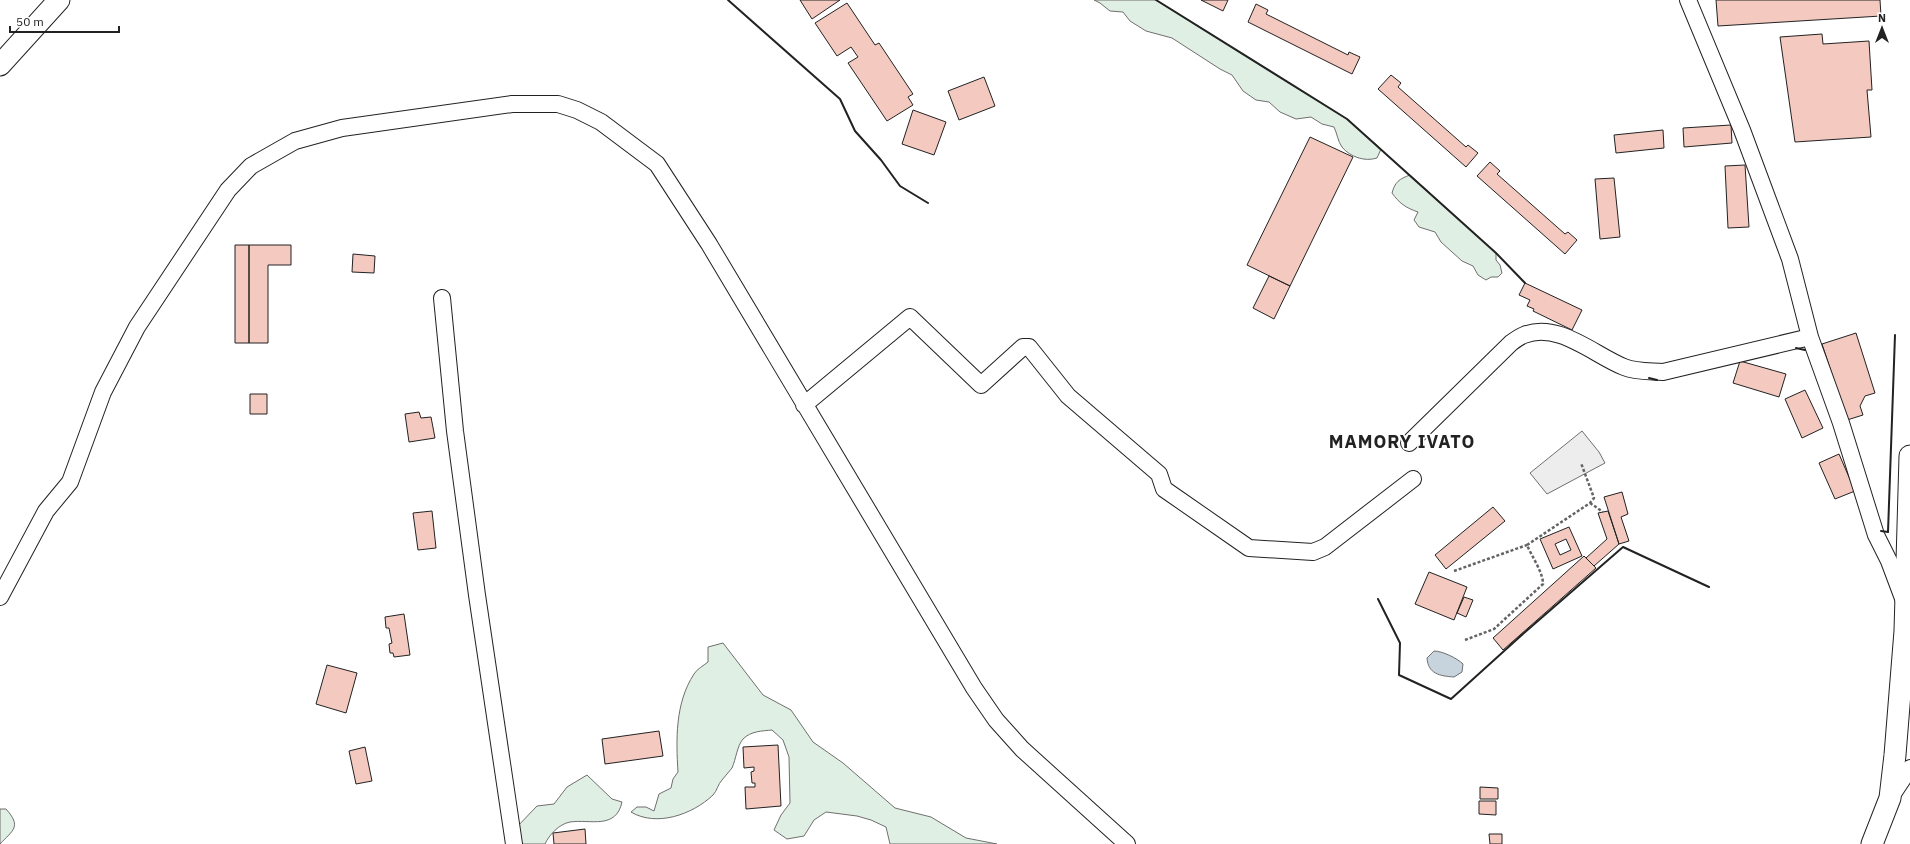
<svg xmlns="http://www.w3.org/2000/svg" width="1910" height="844" font-family="'IBM Plex Sans',sans-serif">
<style>
.green{fill:#e0efe3;stroke:#6f6f6f}
.parking{fill:#ededed;stroke:#6f6f6f}
.water{fill:#c7d3dd;stroke:#6f6f6f}
.building{fill:#f3c9c0;stroke:#222;fill-rule:evenodd}
.lines{fill:none;stroke-linecap:round;stroke-linejoin:round}
.minor-casing{stroke:#222;stroke-width:18}
.major-casing{stroke:#222;stroke-width:23}
.path{stroke:#646464;stroke-width:2.5;stroke-dasharray:3 2;stroke-linecap:butt}
.minor{stroke:#fff;stroke-width:16}
.major{stroke:#fff;stroke-width:21}
.wall{stroke:#222;stroke-width:2}
.labels{text-anchor:middle;dominant-baseline:central;stroke-width:3;stroke-linejoin:round;paint-order:stroke}
.district-label{font-size:18px;font-weight:bold;letter-spacing:1px;fill:#222;stroke:#fff}
</style>
<rect width="100%" height="100%" fill="#fff"/>
<path class="green" d="M1094,0H1156L1347,119L1381,149L1377,158C1365,162 1350,157 1342,147C1338,142 1337,133 1334,127L1322,124L1311,117L1296,119L1280,112L1269,102L1256,100L1243,91L1232,75L1220,69L1172,38L1146,31L1130,21L1123,12L1110,11L1100,3Z
M1410,175L1496,253V260L1500,265L1502,273L1498,277H1491L1486,280L1478,275L1473,266L1462,261L1441,242L1435,232L1419,227L1414,220L1418,212C1406,208 1399,203 1392,193C1395,182 1399,179 1410,175Z
M723,643L763,695L791,710L813,742L843,763L895,808L931,817L966,838L997,844H890L886,827L871,820L857,816L826,812L814,820L804,836L787,839L774,830L781,815L790,803L789,757L783,740L772,730C762,731 751,731 743,739C737,746 736,759 732,768C729,772 725,776 722,780C718,784 717,791 713,795C692,815 656,827 631,812L637,807H646L654,811L659,794L671,788L673,779L678,772C676,740 675,703 694,674C697,669 703,666 708,662V647Z
M587,775L612,799L622,802C616,830 590,819 570,822C559,824 549,835 545,844H507L514,830L537,806L554,804L567,787Z
M0,809H6C22,827 13,830 0,844Z"/>
<path class="parking" d="M1582,431L1599,452L1605,463L1547,494L1530,473Z"/>
<path class="water" d="M1434,651C1442,651 1457,658 1463,664L1462,672L1454,677C1440,676 1428,674 1427,658Z"/>
<path class="building" d="M800,0H840L812,19Z
M1201,0H1228L1223,11Z
M1716,0H1880L1881,16L1718,26Z
M847,3L875,45L879,43L913,94L908,97L913,105L887,121L848,63L858,57L851,47L837,56L815,23Z
M1256,4L1268,10L1266,14L1348,55L1349,52L1360,57L1352,74L1248,22Z
M1822,34L1823,44L1869,41L1872,90H1867L1871,137L1795,142L1780,37Z
M1391,75L1401,83L1398,87L1466,147L1468,145L1478,153L1466,167L1378,89Z
M984,77L995,106L959,120L948,91Z
M913,110L946,122L934,155L902,144Z
M1731,125L1732,143L1684,147L1683,128Z
M1663,130L1664,148L1616,153L1614,135Z
M1310,137L1353,157L1290,286L1247,265Z
M1490,162L1500,171L1497,174L1565,234L1568,232L1577,240L1565,254L1477,176Z
M1745,165L1749,227L1728,228L1725,166Z
M1614,178L1620,237L1600,239L1595,179Z
M235,245H249V343H235Z
M249,245H291V265H268V343H249Z
M353,254L375,256L374,273L352,272Z
M1269,276L1290,286L1274,319L1253,308Z
M1525,283L1582,310L1572,330L1533,311L1534,309L1527,306L1530,300L1519,295Z
M1856,333L1875,393L1865,396L1860,406L1863,415L1847,420L1822,344Z
M1740,361L1786,374L1779,397L1733,383Z
M1805,390L1823,428L1802,438L1785,399Z
M250,394H267V414H250Z
M419,412L421,418L431,417L435,438L409,442L405,414Z
M1839,454L1855,491L1835,499L1819,463Z
M1622,492L1628,514L1621,517L1629,541L1619,544L1604,497Z
M1493,507L1505,521L1446,569L1435,555Z
M432,511L436,548L418,550L413,513Z
M1608,511L1619,544L1594,566L1586,558L1607,539L1598,513Z
M1569,527L1582,556L1553,569L1540,539ZM1566,539L1571,550L1560,555L1555,544Z
M1584,556L1596,568L1503,650L1493,638Z
M1429,572L1467,587L1454,620L1415,604Z
M1464,597L1473,600L1466,617L1457,613Z
M404,614L410,655L394,657L393,653H390L389,644L392,643L389,628H386L385,617Z
M327,665L357,673L346,713L316,704Z
M659,731L663,756L605,764L602,739Z
M778,745L781,806L746,809L745,787H755V783H752L751,772L754,771V767L744,768L743,747Z
M365,747L372,781L356,784L349,751Z
M1480,787L1498,788V799H1480Z
M1479,801H1496V815L1479,814Z
M585,829L586,844H554L553,833Z
M1489,834H1502V844H1490Z"/>
<g class="lines">
<g class="minor-casing">
<path id="minor" d="M1688,0L1742,130L1790,259L1810,337L1841,423L1876,535L1889,561L1904,601
M442,298L455,431L477,595L514,844
M804,405L910,317L981,385L1023,347H1029L1068,396L1159,474L1164,489L1249,548L1313,552L1325,547L1413,479
M1409,443L1511,343C1515,340 1519,337 1524,335C1558,321 1594,355 1624,367C1636,372 1650,371 1663,372L1810,337
M0,597L46,511L70,482L103,392L137,327L228,190L251,166L295,141L342,128L512,104H558L577,110L601,122L657,164L709,244L974,688L996,720L1022,749L1127,844
M1892,795L1910,768"/>
</g>
<g class="major-casing">
<path id="major" d="M0,65L59,0
M1872,844L1890,798L1895,755L1905,631L1910,456"/>
</g>
<path class="path" d="M1590,503L1603,512
M1454,571L1527,545
M1465,640L1494,629L1543,584C1543,572 1532,557 1527,545L1590,503L1594,498L1581,463"/>
<use href="#minor" class="minor"/>
<use href="#major" class="major"/>
<path class="wall" d="M728,0L840,99L855,131L881,160L900,186L928,203
M1156,0L1347,119L1496,253L1525,283
M1796,348L1805,350
M1649,378L1657,380
M1881,531L1888,532L1895,335
M1378,599L1400,643L1399,675L1451,699L1524,633L1623,547L1709,587"/>
</g>
<g class="labels">
<g class="district-label">
<text x="1402" y="441">MAMORY IVATO</text>
</g>
</g>
<g transform="translate(1882 28)" stroke="#ffffff" stroke-width="3" paint-order="stroke">
<path d="M0-3L7 15L0 10L-7 15Z" fill="#222222"/>
<text y="-6" font-size="11" font-weight="bold" text-anchor="middle" fill="#222222">N</text>
</g>
<path d="M10 26v6h109v-6" fill="none" stroke="#222222" stroke-width="2"/>
<text x="16" y="26" font-size="12" fill="#222222" stroke="#ffffff" stroke-width="3" paint-order="stroke">50 m</text>
</svg>
